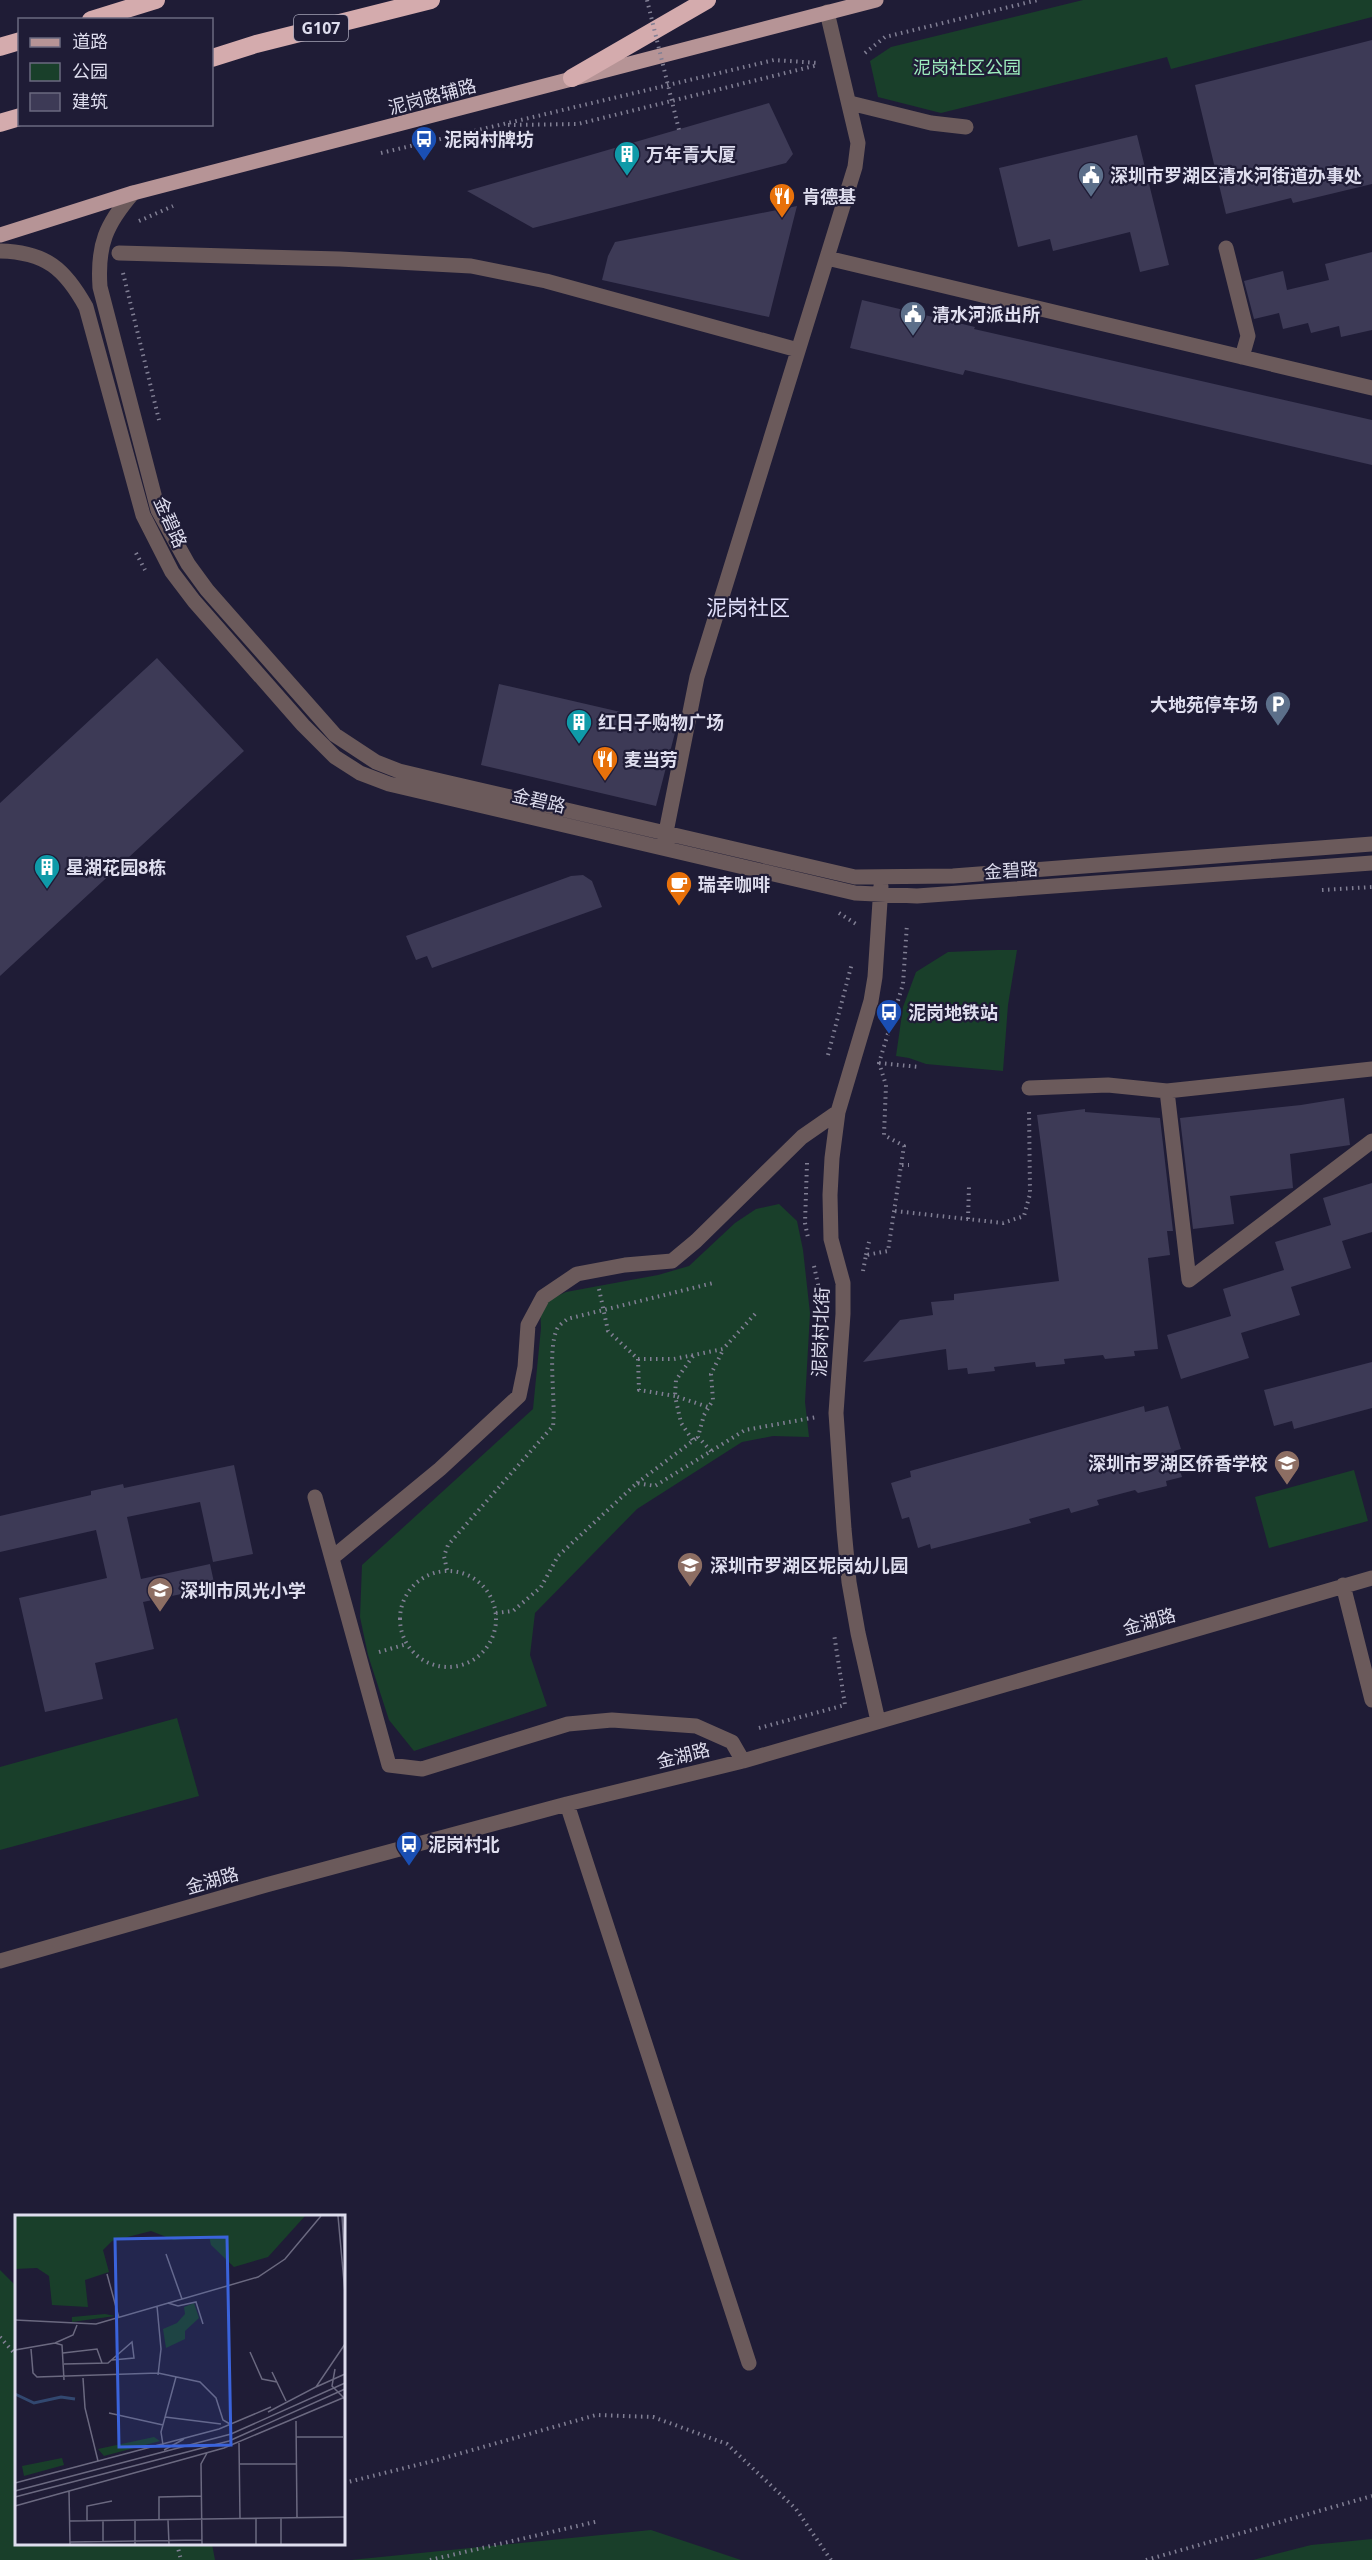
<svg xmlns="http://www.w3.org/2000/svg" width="1372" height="2560" font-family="'Noto Sans','Noto Sans SC',sans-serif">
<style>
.green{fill:#193f2a}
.building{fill:#3d3a56}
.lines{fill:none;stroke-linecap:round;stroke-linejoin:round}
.path{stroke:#817f94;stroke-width:4;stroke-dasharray:1.5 4.5;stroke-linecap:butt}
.minor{stroke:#6b5a5b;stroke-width:15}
.major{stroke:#b69496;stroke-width:15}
.highway{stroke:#d4abad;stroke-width:18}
.path-bridge{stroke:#817f94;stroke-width:4;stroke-dasharray:1.5 4.5;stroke-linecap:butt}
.labels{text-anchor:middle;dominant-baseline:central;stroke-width:4.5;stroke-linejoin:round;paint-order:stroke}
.shield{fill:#1f1c36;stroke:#a5a3b7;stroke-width:1.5}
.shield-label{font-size:16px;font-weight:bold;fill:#deddee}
.park-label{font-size:18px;fill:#9dedbd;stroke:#1f1c36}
.street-label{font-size:18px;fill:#deddee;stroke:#1f1c36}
.poi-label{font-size:18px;font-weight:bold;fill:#deddee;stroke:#1f1c36;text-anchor:start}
.quarter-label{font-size:21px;fill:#e2e1fd;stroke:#1f1c36}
.inset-river{fill:none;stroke:#324870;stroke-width:3}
.inset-road{fill:none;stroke:#6b6980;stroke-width:1.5}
.view{fill:#3a63db;fill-opacity:0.15;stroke:#3a63db;stroke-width:3}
.inset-edge{fill:none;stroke:#deddee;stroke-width:3}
</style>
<rect width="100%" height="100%" fill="#1f1c36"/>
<path class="green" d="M1083,0H1372V17L1171,69L1167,57L941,113L878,97L870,61L891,47Z
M997,950H1017L1008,1005L1003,1071L926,1064L909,1058L896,1056L903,1007L916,972L948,952Z
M779,1204L797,1221L803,1250L810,1313L805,1402L809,1437L773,1436L742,1442L637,1509L535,1613L530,1655L547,1706L414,1751L389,1720L368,1655L360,1617L362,1565L533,1409L541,1328L540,1304L566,1292L658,1275L689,1266L735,1223L756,1209Z
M1354,1470L1368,1521L1269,1548L1255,1497Z
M177,1718L199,1796L0,1850V1767Z
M0,2270L16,2286V2544H212L215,2560H0Z
M651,2530L741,2560H351Z
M1372,2539V2560H1253L1311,2545Z"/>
<path class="building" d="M1372,40V184L1293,203L1291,198L1226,214L1195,85Z
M769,103L793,154L786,163L533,228L467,191Z
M1137,135L1169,265L1140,272L1130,232L1053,251L1050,239L1018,247L999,168Z
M797,206L769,317L602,280L608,256L615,242Z
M1372,252V330L1341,337L1339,326L1311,333L1308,323L1283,329L1279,313L1254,319L1244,281L1283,271L1287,290L1329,280L1325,264Z
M862,300L975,327L974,329L1372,420V465L965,370L963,375L850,348Z
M157,658L244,751L0,976V803Z
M499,684L677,725L656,806L481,765Z
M583,875L592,881L602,907L432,968L427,956L416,960L406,936L571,876Z
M1344,1098L1350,1145L1290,1154L1293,1188L1230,1196L1234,1224L1193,1229L1180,1118L1301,1105Z
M1085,1109V1112L1160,1118L1173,1231H1167L1170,1255L1148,1258L1158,1349L1134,1351L1135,1356L1105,1359L1103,1355L1064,1359L1065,1364L1036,1367L1035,1362L994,1367L995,1371L968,1374L967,1368L948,1370L946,1349L863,1362L900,1320L933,1315L931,1302L954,1300V1294L1059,1281L1037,1115Z
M1372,1183V1232L1342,1241L1351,1268L1291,1287L1300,1315L1241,1333L1249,1358L1181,1379L1167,1335L1231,1316L1223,1289L1284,1270L1275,1242L1331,1225L1323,1198Z
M1372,1362V1408L1294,1429L1292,1421L1274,1426L1264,1390Z
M1144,1406L1145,1412L1168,1406L1181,1449L1174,1451L1182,1477L1166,1481L1167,1486L1138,1493L1135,1490L1097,1500L1099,1505L1071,1513L1069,1508L1029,1519L1031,1523L931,1549L930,1544L918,1548L909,1517L902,1519L891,1483L911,1477L910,1471Z
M234,1465L253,1554L213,1562L200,1502L127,1517L141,1579L210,1564L215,1587L143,1602L154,1649L95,1663L103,1699L45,1712L19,1598L107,1578L96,1530L0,1552V1516L91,1495V1491L123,1484L124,1488Z"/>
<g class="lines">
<path class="path" d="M865,53L885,37L1038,0
M508,125L578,124L818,65
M381,153L774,60L818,63
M139,221L173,206
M123,273L159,420
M136,553L145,570
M1322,890L1372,887
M839,913L856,924V926
M828,1055L852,963
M879,1063L919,1067
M807,1163L805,1223L808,1238
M902,1165H909
M895,1211L1003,1223L1024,1216L1030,1194L1029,1109
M968,1219L969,1186
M866,1255L869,1242
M814,1266L818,1284L819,1324
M863,1271L866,1255L888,1251L904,1146L884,1135L886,1085L879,1063L903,984L907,924
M599,1289L608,1331L638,1359H674L723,1349L755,1314
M693,1356L676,1380L675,1396L708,1407
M638,1359L639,1390L675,1396L681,1423L694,1442
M711,1451L698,1437L704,1415L713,1400L711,1374L723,1350
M637,1483L698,1437
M447,1570L444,1556L448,1545L553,1426C556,1400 547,1351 557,1329C559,1325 564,1322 567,1319L713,1283
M400 1619a48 48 0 1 1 96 0a48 48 0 1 1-96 0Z
M496,1613L513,1611L541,1587L558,1556L637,1483L655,1486L745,1430L817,1417
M379,1652L407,1644
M759,1728L845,1705L834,1634
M0,2337L16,2355
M344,2483L437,2460L596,2415L653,2417L727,2444L796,2509L831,2560
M177,2544L181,2560
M430,2560L599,2521
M1146,2560L1372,2496"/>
<path class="minor" d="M850,103L931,123L966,127
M133,193C106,224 97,245 100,287L158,510L188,564L207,590L335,735L376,762L399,771L441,781L855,877L953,876L1372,844
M1226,248L1248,336L1242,357
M0,251C46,252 65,269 86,307L143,515L172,572L194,601L303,725L335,757L360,773L389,784L855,893L917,896L1372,863
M119,253L340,259L471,266L546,281L798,350
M827,258L1372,388
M664,842L697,677L855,167L858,143L827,12
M1372,1069L1167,1091L1189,1280L1372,1141
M1029,1088L1108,1085L1167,1091
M315,1497L389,1765L422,1769L568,1724L612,1720L696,1726L732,1742L743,1761
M332,1558L440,1469L519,1396L525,1367L528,1325L543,1297L577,1274L625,1265L672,1261L696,1241L802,1137L838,1112
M1343,1585L1372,1700
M878,1721L858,1633L849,1582L844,1529L836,1413L843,1314V1283L831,1239L830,1195L832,1158L838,1112L871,1001L875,977L881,886
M567,1804L749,2363
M0,1961L266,1885L567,1804L743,1761L1372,1578"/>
<path class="major" d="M0,235L133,193L876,0"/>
<path class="highway" d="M91,20L156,0
M0,47L20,41
M212,58L256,44L431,0
M572,78L707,0
M0,123L20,117"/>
<path class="path-bridge" d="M647,0L679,130"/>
</g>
<defs>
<g id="bus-pin" transform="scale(1.35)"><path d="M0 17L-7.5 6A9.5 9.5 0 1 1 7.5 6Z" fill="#1a4fb4" stroke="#1f1c36"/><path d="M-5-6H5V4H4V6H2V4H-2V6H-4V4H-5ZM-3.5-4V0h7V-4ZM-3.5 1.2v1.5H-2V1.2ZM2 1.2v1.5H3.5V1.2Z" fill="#fff"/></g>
<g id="building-pin" transform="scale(1.35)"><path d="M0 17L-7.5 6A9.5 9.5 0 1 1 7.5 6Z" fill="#0f9aa8" stroke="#1f1c36"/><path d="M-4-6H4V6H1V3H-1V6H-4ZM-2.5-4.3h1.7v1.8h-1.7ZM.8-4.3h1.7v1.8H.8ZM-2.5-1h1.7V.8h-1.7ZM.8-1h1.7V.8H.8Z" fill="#fff"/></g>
<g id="civic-pin" transform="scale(1.35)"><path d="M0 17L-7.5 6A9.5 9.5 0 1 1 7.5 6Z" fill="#5c6f8a" stroke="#1f1c36"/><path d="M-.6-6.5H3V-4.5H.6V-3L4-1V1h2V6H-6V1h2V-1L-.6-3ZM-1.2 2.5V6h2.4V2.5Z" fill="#fff"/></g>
<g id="restaurant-pin" transform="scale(1.35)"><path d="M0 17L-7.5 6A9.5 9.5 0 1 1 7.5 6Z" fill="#e8710a" stroke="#1f1c36"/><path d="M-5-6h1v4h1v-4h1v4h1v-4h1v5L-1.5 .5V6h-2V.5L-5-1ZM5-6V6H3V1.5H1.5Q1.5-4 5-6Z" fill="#fff"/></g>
<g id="parking-pin" transform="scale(1.35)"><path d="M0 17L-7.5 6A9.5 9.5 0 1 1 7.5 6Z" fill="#5c6f8a" stroke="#1f1c36"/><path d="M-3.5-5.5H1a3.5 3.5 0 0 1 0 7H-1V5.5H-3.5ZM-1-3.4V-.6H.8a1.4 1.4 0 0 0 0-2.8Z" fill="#fff"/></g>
<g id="cafe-pin" transform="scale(1.35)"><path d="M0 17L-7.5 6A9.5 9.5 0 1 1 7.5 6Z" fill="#e8710a" stroke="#1f1c36"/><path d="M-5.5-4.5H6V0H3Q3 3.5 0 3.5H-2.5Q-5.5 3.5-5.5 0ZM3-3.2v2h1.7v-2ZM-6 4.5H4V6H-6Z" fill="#fff"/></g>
<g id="school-pin" transform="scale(1.35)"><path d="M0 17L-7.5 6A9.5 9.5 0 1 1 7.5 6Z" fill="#8d6e63" stroke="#1f1c36"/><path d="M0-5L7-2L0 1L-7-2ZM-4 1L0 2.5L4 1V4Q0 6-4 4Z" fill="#fff"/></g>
</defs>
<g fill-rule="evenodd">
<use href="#bus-pin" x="424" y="139"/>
<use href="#building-pin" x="627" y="154"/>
<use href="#civic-pin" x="1091" y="175"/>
<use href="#restaurant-pin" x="782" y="196"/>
<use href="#civic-pin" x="913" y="314"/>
<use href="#parking-pin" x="1278" y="704"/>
<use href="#building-pin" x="579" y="722"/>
<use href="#restaurant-pin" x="605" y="759"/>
<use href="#building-pin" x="47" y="867"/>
<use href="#cafe-pin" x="679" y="884"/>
<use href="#bus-pin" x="889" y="1012"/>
<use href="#school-pin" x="1287" y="1463"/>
<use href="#school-pin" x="690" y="1565"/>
<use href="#school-pin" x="160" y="1590"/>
<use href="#bus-pin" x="409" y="1844"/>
</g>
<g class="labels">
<rect class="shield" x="294" y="15" width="54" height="26" rx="4.5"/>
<g class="shield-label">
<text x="321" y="28">G107</text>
</g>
<g class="park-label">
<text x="967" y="67">泥岗社区公园</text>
</g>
<g class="street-label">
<text transform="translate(432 96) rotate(-15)">泥岗路辅路</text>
<text transform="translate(171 522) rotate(66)">金碧路</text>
<text transform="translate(539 800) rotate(13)">金碧路</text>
<text transform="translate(1011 870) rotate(-4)">金碧路</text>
<text transform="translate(820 1332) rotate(-88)">泥岗村北街</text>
<text transform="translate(1149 1621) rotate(-16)">金湖路</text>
<text transform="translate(683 1755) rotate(-14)">金湖路</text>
<text transform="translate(212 1880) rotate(-16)">金湖路</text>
</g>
<g class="poi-label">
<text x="444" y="139">泥岗村牌坊</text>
<text x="646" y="154">万年青大厦</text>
<text x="1110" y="175">深圳市罗湖区清水河街道办事处</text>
<text x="802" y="196">肯德基</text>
<text x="932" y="314">清水河派出所</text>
<text x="1258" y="704" text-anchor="end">大地苑停车场</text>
<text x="598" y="722">红日子购物广场</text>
<text x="624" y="759">麦当劳</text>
<text x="66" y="867">星湖花园8栋</text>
<text x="698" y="884">瑞幸咖啡</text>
<text x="908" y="1012">泥岗地铁站</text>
<text x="1268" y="1463" text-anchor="end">深圳市罗湖区侨香学校</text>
<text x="710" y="1565">深圳市罗湖区坭岗幼儿园</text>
<text x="180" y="1590">深圳市凤光小学</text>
<text x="428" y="1844">泥岗村北</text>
</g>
<g class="quarter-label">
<text x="748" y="607">泥岗社区</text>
</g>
</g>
<g transform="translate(15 2215)">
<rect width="330" height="330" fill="#1f1c36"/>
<path d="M0,1H290L253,42L219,52L196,30L194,21L159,25L136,16L97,26L88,35L94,57L70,65L73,92L37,90L34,61L22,53L0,54ZM179,88L184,103L170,116V124L151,133L148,114L162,108L170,99L169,92ZM90,99L100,101L57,107V102ZM139,222L145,226L89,241L83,234ZM47,243L49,250L9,261L7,251Z" fill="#193f2a"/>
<path class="inset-river" d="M0,179L19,188L46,182L60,184"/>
<path class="inset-road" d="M323,1L330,78M327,1L330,51M151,39L167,84M92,59L104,103M153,88L163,91L181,87L188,109M142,91L146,134L143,160M0,105L81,109L243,62L270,44L306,1M40,128L47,130L49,165M16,134L18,158L22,162L143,158L185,167L201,183L208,205L215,209M0,135L40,128L58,120L62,110M235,137L247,164L262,167M48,138L82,134L87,148M49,149L93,148L117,127L119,143L97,145M320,154L317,171L330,184M257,157L271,186M68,163L70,193L83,246M301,172L330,159M253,197L301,172L330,129M94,198L148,210M150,202L206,209M281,206L282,303M281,222H328M224,228L225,304M148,230L146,217L161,162M149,235L169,224M224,249H281M0,268L204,214L256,192M0,276L216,219L330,168M54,276L55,329M0,282L214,226L330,174M0,291L209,233L330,182M266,303V329M241,304V329M120,305V329M144,305V282L186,281M153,305L154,329M55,306L330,302M72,306V291L97,286M88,306V326M55,327L187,325M187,329L186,249L192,238"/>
<path class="view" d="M212,22L216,230L104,232L100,24Z"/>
<rect width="330" height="330" class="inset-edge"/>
</g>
<rect x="18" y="18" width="195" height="108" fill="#1f1c36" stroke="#6b6980" stroke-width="1.5"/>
<rect x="30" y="38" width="30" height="9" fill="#b69496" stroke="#6b6980" stroke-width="1.5"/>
<text x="72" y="48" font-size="18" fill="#deddee">道路</text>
<rect x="30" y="63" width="30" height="18" fill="#193f2a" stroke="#6b6980" stroke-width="1.5"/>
<text x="72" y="78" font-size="18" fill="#deddee">公园</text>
<rect x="30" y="93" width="30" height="18" fill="#3d3a56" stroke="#6b6980" stroke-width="1.5"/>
<text x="72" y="108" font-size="18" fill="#deddee">建筑</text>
</svg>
